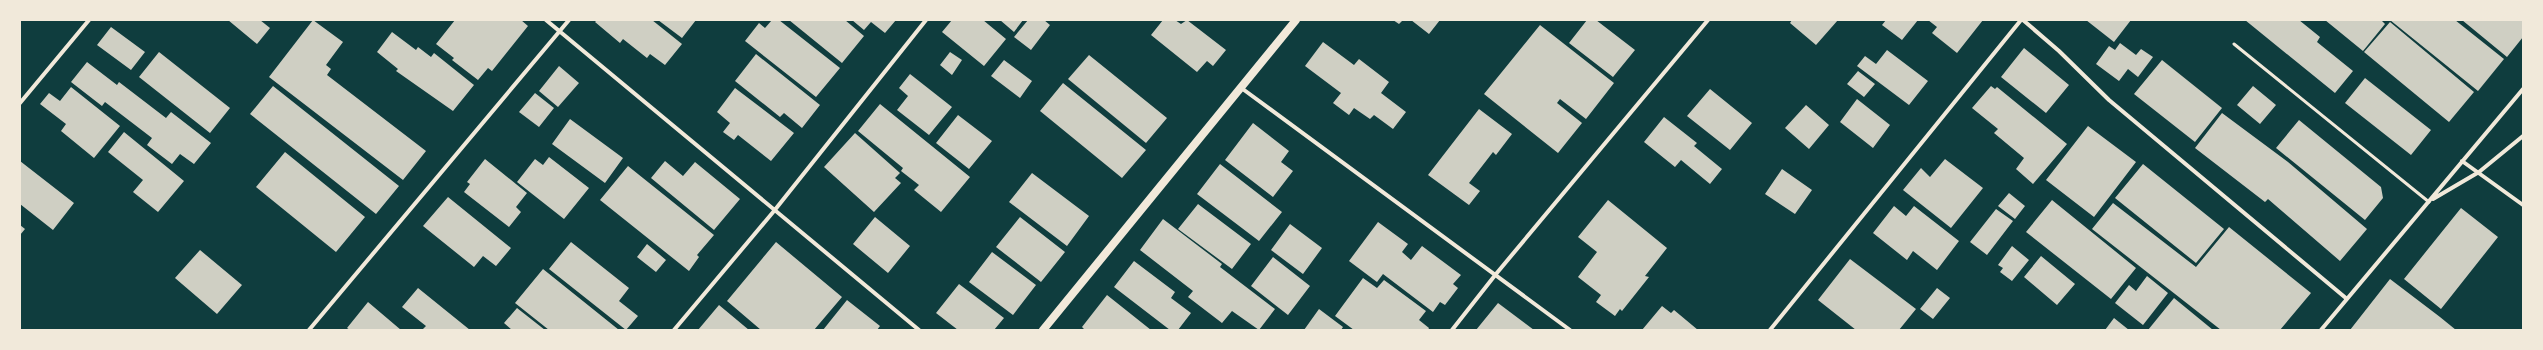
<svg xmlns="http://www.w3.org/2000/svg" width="2543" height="350" font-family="'Sofia Sans Condensed',sans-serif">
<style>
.building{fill:#cfcfc3}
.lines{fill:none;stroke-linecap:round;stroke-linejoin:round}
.service{stroke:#f1e9da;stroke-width:3}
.minor{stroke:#f1e9da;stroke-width:4}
.secondary{stroke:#f1e9da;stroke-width:8}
</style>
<rect width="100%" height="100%" fill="#0f3d3e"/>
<path class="building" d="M228,20H260L270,28L257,44Z
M313,20L343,42L326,65L331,69L327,75L426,151L403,180L269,77Z
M455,20H521L528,26L492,71L488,68L478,80L452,60L454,58L436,44Z
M597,20H652L682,44L665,65L650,54L647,58L623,39L620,43L595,22Z
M658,20H696L682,38Z
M772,20H779L840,68L816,97L745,41L759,23L765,28Z
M789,20H845L864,36L842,63Z
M852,20H896L885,33L871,22L864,30Z
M952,20H983L1006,39L984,66L942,32Z
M1000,20H1023L1014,32Z
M1028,20H1044L1050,25L1031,50L1014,37Z
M1163,20H1175L1181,24L1187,20L1226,50L1213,66L1207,61L1197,72L1151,35Z
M1393,20H1403L1399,24Z
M1411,20H1440L1429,34Z
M1587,20H1596L1635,50L1613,77L1569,43Z
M1792,20H1838L1816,45L1790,23Z
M1886,20H1918L1902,40L1882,25Z
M1928,20H1983L1957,53L1932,33L1937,27Z
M2086,20H2131L2114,42Z
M2245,20H2299L2320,37L2317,42L2353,71L2335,93Z
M2325,20H2381L2385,24L2363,51Z
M2390,20H2455L2504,59L2478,91Z
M2462,20H2523V37L2507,57Z
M2390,22L2474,92L2449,122L2364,52Z
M1540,25L1614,83L1586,119L1560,99L1557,103L1582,123L1558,153L1484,94Z
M111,27L145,52L131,70L97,45Z
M392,32L416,50L418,47L431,57L434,53L474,85L453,111L396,71L398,69L377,52Z
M1323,42L1354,65L1359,59L1389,82L1381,93L1406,112L1393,129L1374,115L1370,119L1354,108L1349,115L1333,103L1341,93L1305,66Z
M2120,43L2136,55L2141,49L2153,57L2138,77L2128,69L2119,81L2096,64L2109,46L2115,50Z
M2024,48L2069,85L2046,113L2001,77Z
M1887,50L1928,81L1909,105L1857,66L1865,56L1876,64Z
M159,52L230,108L210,133L139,77Z
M950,52L962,60L952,75L940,65Z
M756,54L820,105L802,128L784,113L780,117L735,81Z
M1089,55L1167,118L1146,143L1068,79Z
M1004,60L1032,81L1020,98L991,76Z
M2162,60L2222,108L2195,142L2134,94Z
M87,62L117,85L119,82L166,118L171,112L211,143L194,164L180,154L172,164L147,145L152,138L105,102L102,106L71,82Z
M559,66L579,83L558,107L539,91Z
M1858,71L1875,84L1864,97L1847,84Z
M910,74L952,107L929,135L897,110L908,96L899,88Z
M2365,78L2431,130L2411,155L2345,103Z
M1063,83L1146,150L1122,178L1040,111Z
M273,86L399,186L376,214L250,114Z
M1991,86L1995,89L1997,87L2067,144L2033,184L2016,169L2024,158L1994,133L1998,129L1972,108Z
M2253,86L2276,105L2260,124L2237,105Z
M71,87L120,126L94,158L61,131L66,124L40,104L49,93L60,101Z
M735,88L794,133L771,161L738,135L734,140L723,132L730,123L717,112Z
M1710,89L1752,123L1730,150L1687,116Z
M535,93L554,108L539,127L519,112Z
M1857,99L1890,125L1873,148L1840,122Z
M880,104L970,177L941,212L914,190L919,185L901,171L903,168L858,131Z
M1806,105L1829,125L1809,149L1785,128Z
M1479,109L1512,134L1496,155L1493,152L1469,183L1480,191L1469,205L1428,175Z
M2222,113L2288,162L2367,229L2340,261L2268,199L2265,202L2195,148Z
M958,115L992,141L969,169L936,143Z
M1664,117L1697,143L1694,146L1722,169L1710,184L1681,160L1675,167L1644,142Z
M570,119L623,158L605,183L552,144Z
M2299,120L2381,187L2383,198L2365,220L2276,148Z
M1253,123L1289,151L1281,162L1293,171L1273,197L1225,160Z
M2088,126L2136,162L2094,217L2046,180Z
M124,132L184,181L158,212L133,192L143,180L108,152Z
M855,133L900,173L895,178L901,183L874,212L824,167Z
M285,152L365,217L336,252L256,187Z
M549,157L589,188L564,219L517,182L535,159L543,165Z
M485,159L527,193L516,207L521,212L509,227L464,192L470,184L467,182Z
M1945,159L1983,188L1951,228L1903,190L1921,168L1930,177Z
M20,161L74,203L53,230L20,204Z
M665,161L683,176L695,162L740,199L714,230L651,178Z
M1220,164L1282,212L1259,241L1197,194Z
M2143,164L2224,229L2196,263L2115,198Z
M628,166L714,235L697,255L699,257L689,271L600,200Z
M1782,169L1812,190L1795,214L1765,194Z
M1032,173L1089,216L1067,246L1009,202Z
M2009,193L2025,206L2015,219L1998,206Z
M448,197L511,248L496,266L483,256L474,267L423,226Z
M1608,200L1667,248L1645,276L1649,277L1622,311L1620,309L1615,316L1596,302L1601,295L1578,277L1597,252L1578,237Z
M2052,200L2136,268L2111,299L2026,232Z
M2113,203L2196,267L2229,227L2311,293L2280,330H2221L2092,229Z
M1198,204L1251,244L1232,269L1178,229Z
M1894,206L1906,216L1914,206L1959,241L1937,270L1913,251L1907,260L1873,233Z
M2461,208L2498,237L2441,309L2404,279Z
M1996,209L2013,221L1987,255L1970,242Z
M875,217L910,246L888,273L853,244Z
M1020,217L1065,252L1041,282L996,247Z
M1163,219L1222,264L1220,267L1275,309L1259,330L1232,311L1222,323L1188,297L1193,291L1140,250Z
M1378,222L1408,244L1402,252L1411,260L1422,246L1461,275L1453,284L1458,288L1445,305L1440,302L1433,312L1383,274L1377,282L1349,261Z
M1290,224L1322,248L1303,274L1271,250Z
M20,225L25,229L20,235Z
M571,242L629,288L619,301L638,316L626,330L549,269Z
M776,242L842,297L814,330H761L727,301Z
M647,244L666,260L656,272L637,257Z
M2012,246L2029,260L2012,281L2000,272L2003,268L1998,265Z
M200,250L242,285L217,314L175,278Z
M992,252L1036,285L1013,315L969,282Z
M2041,256L2075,284L2057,305L2024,277Z
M1273,257L1310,286L1288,315L1251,286Z
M1850,259L1916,309L1899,330H1856L1818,300Z
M1134,261L1175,292L1171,298L1191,313L1178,330H1170L1114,287Z
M543,269L619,330H549L515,303Z
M2147,276L2168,293L2143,325L2115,303L2129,285L2136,291Z
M1363,278L1377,288L1384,280L1426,311L1419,320L1429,328L1428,330H1354L1335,316Z
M2390,279L2440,317L2456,330H2350Z
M959,284L1004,318L994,330H958L936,313Z
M418,288L470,330H422L426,326L402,307Z
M1937,288L1950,298L1933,319L1920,309Z
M1107,295L1151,330H1085L1082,327Z
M2174,298L2213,330H2148Z
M847,300L880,326L877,330H823Z
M368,302L401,330H350L347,328Z
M1498,303L1534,330H1476Z
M719,305L749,330H698Z
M1662,306L1671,313L1674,310L1698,330H1642Z
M517,308L545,330H512L504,323Z
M1319,309L1343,327L1341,330H1304Z
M2114,318L2129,330H2105Z"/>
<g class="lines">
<path class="service" d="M2234,44L2429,202"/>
<path class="minor" d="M546,20L919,330
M2023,20L2059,51L2109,100L2347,299
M1240,87L1570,330
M20,103L89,20
M2462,161L2523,205
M2433,199L2479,172L2523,136
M309,330L569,20
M674,330L774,211L926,20
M1452,330L1496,274L1708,20
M1770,330L2021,20
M2321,330L2523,89"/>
<path class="secondary" d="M1043,330L1296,20"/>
</g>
<rect width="2543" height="350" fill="none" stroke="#f1e9da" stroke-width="42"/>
</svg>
